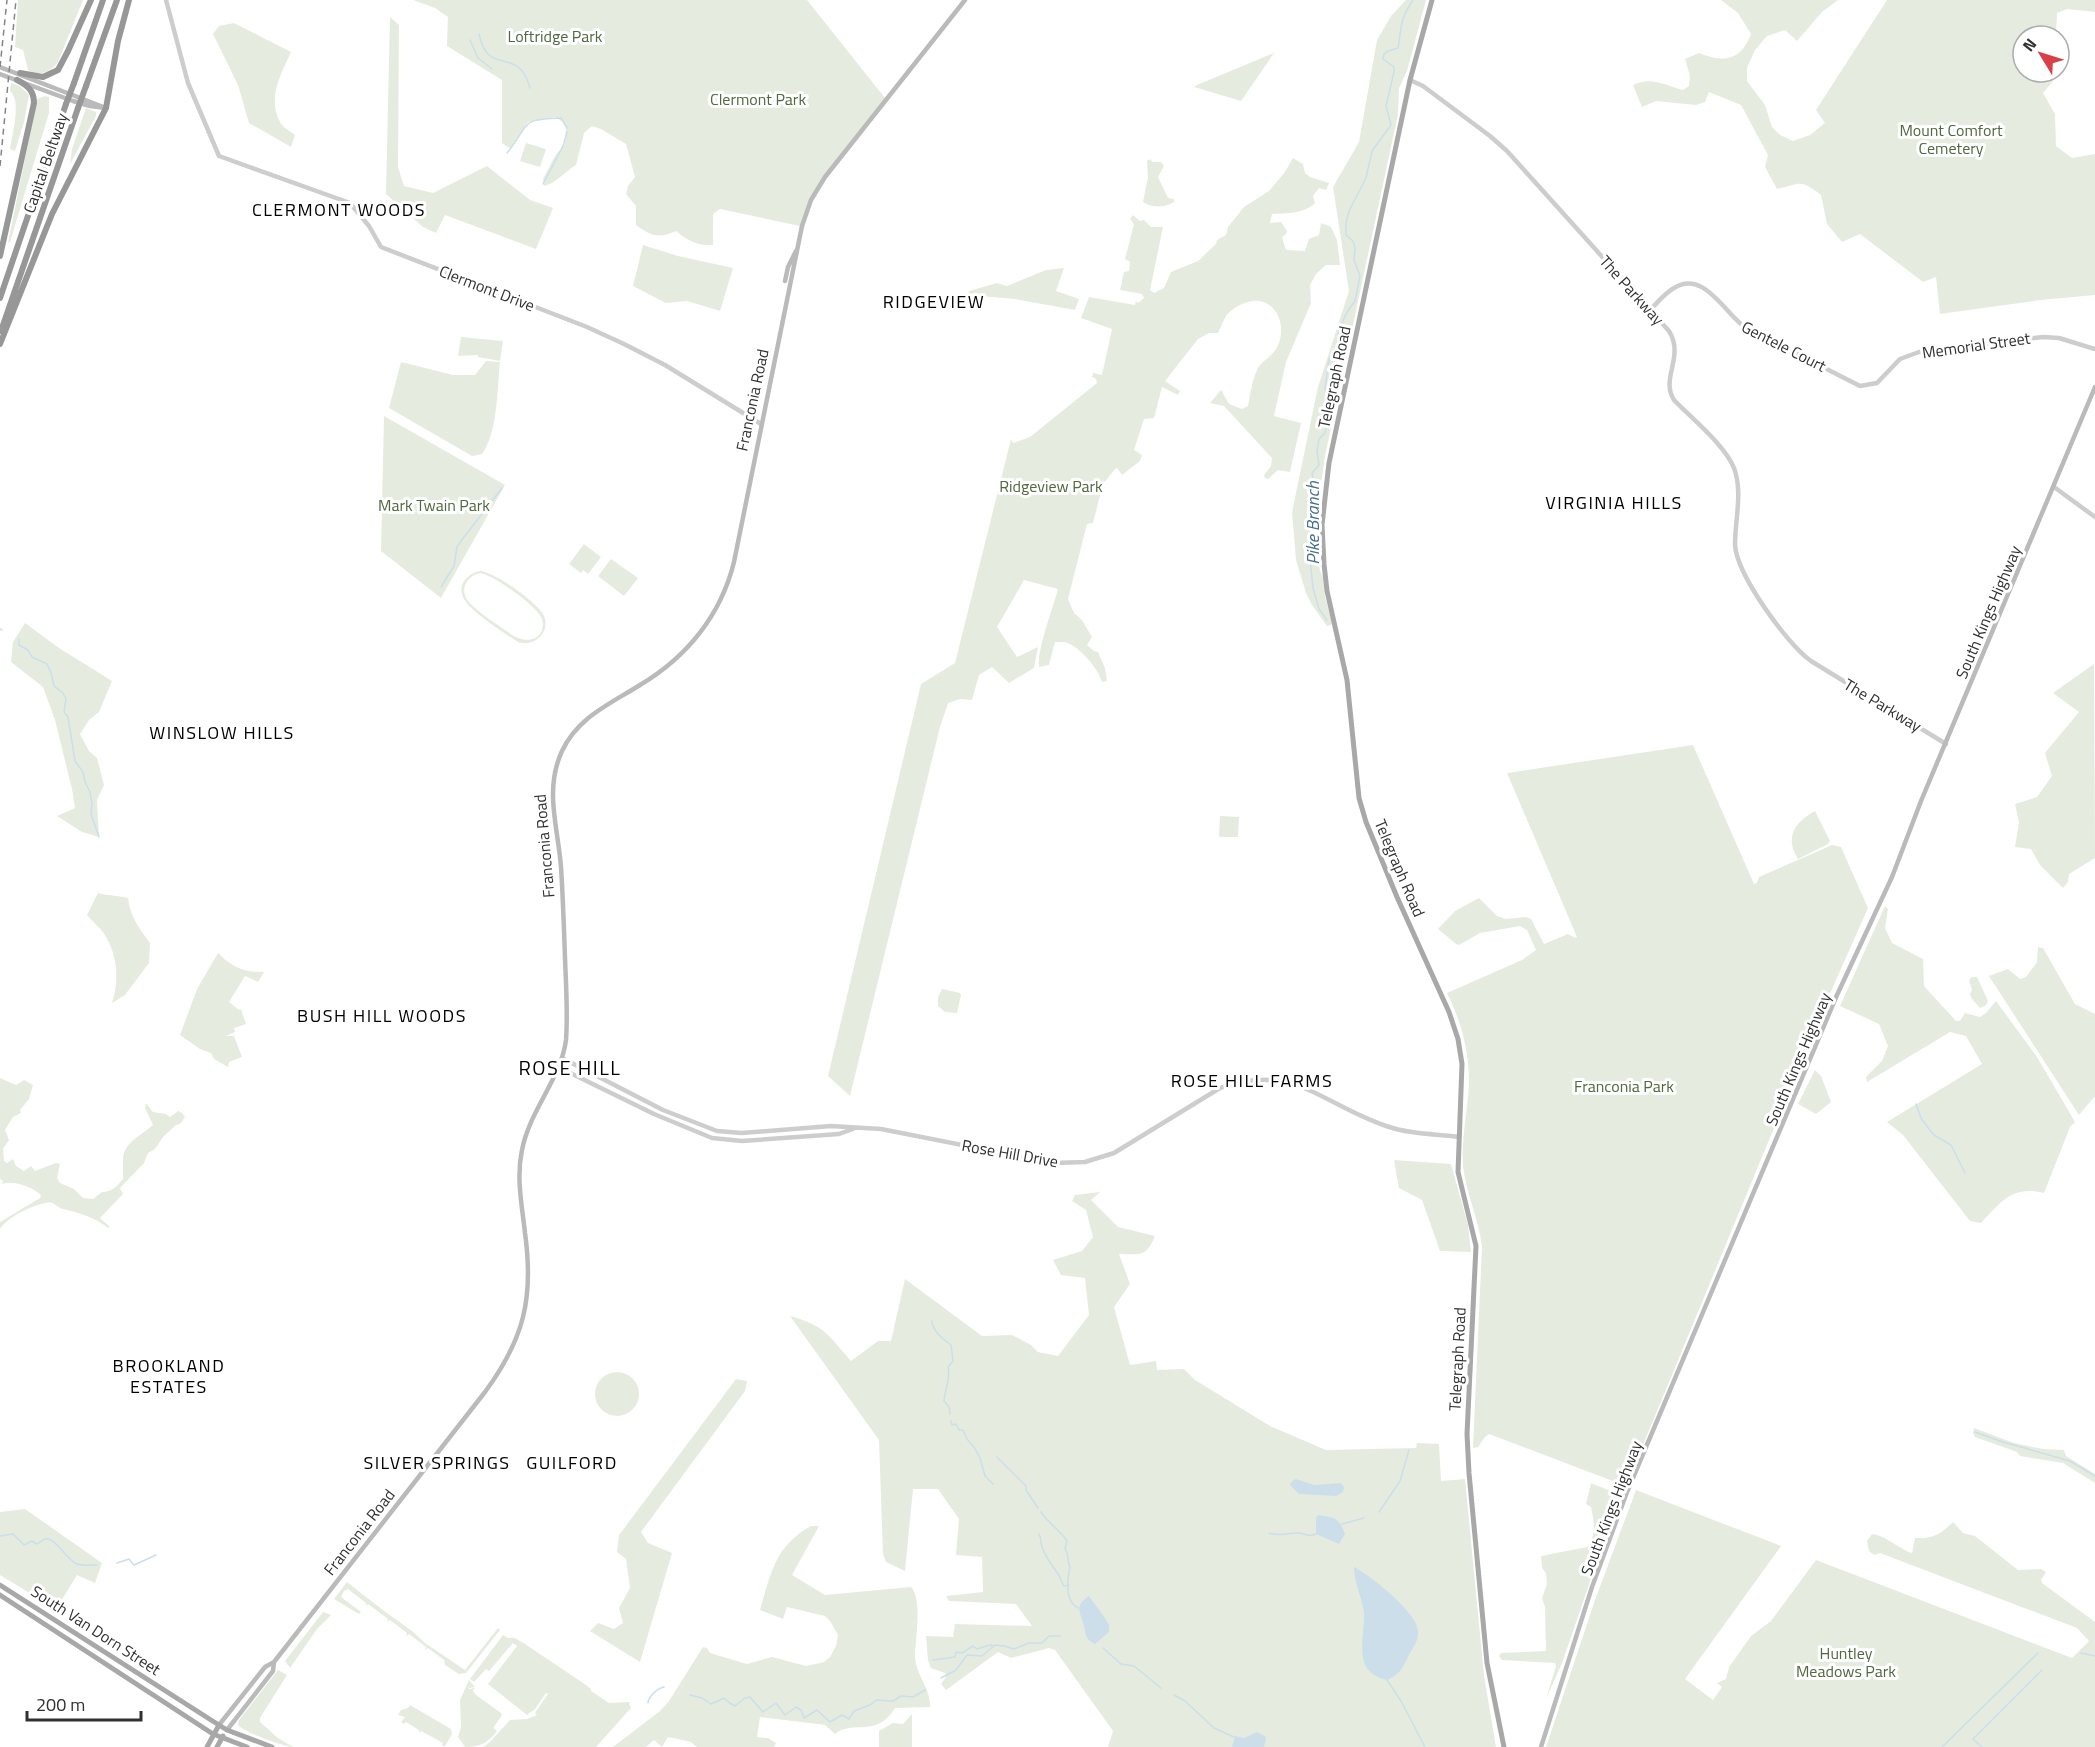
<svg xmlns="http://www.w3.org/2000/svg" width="2095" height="1747" font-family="'Titillium Web',sans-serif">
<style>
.green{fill:#e5ecdf;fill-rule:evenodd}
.water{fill:#ccdeea}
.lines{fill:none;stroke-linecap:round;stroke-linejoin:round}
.stream{stroke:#ccdeea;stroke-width:1.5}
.tertiary{stroke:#cdcdcd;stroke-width:4.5}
.secondary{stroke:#bababa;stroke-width:4.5}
.primary{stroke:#a8a8a8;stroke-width:5}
.motorway{stroke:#979797;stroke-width:6}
.rail{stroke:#858585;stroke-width:1.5;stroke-dasharray:6 4.5;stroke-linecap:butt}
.motorway-bridge{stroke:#979797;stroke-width:6}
.labels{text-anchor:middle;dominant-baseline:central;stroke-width:6;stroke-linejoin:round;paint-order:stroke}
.park-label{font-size:16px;fill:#526840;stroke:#fff}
.street-label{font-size:16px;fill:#303030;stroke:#fff}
.neighbourhood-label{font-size:18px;letter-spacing:1.5px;fill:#000;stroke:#fff}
.water-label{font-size:18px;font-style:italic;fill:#436e8c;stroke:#fff}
.quarter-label{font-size:20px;letter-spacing:1.5px;fill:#000;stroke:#fff}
</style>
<rect width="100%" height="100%" fill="#fff"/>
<path class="green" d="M18,0H83L58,62C51,72 39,77 28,70L23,50L15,47Z
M413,0H807L885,98L829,169L800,226L720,209L713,214V245C698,246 688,241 676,231C658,239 651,236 636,225V206L626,194L628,186L635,177L626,144L601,129L592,126L584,133L576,165C566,171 555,184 544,186L543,179L555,156L565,144L566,124L555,117L528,122L511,149L502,143V80L447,46L448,17L435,8Z
M1406,0H1426L1407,71L1399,88L1398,114L1325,456L1317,514L1311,532L1313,551L1323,578L1325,597L1332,623L1331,625L1327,626L1312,605L1306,593L1296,560L1292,512L1318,387L1349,291L1333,187L1359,142L1377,40L1391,16Z
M1721,0H1838L1822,12L1797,41L1785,30L1767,36L1755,50L1747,68V81L1765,105L1772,127L1780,135L1793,141L1810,135L1825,123L1816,110L1887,0H2095V12L2067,9L2057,13L2056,36H2023V72H2053V81L2043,93L2055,114L2056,146L2072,158L2095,154V295L2041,300L1940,314L1936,277L1923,282L1860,234L1842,242L1827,224L1821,195C1799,178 1801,184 1777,189L1765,167L1768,155L1741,105L1709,92L1705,102L1696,105L1656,101L1642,107L1633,85C1651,76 1665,85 1683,90L1689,86L1690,76L1685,59L1699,53C1723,63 1741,61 1751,34L1738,13Z
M390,17L399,25L398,167L404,186L433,193L487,166L530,200L553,208L536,249L445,215L436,233L423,227L386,194Z
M234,23L291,52C281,74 267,98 280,122C282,127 290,131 295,135L291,147L249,123L238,85L213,34L219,26Z
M1274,53L1241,101L1194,87L1197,85Z
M11,83L20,86L29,95L24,122L15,151L10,149C12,134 22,101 10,91Z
M45,96L49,97V113L10,242L8,243L37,99Z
M86,108L96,112V116L70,164L72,149Z
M526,143L546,149L540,167L520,161Z
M1293,158L1303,164L1305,173L1310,177L1329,183L1326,190L1319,188L1313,196L1315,203C1304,214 1287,213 1272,214L1270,223L1281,222L1287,231L1286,234L1282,237L1286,250L1305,251L1309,239L1319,235L1321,223L1331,227L1337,240L1340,265H1326L1316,274L1310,285L1311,303L1286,362L1274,416L1301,423L1290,472L1278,470L1268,479L1265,478L1264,475L1271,466L1272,458L1224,406L1210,403L1221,390L1229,404L1242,409L1248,406C1250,395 1252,381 1257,370C1260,362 1271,357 1276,349C1287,332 1280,304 1259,301C1248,299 1228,309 1224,320C1221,325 1221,328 1218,333H1209L1198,339L1165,381L1180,391L1178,395L1162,387L1154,418L1144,419L1134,450L1142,455L1140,461L1122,475L1117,468L1115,469L1103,484L1093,523L1087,524L1068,599L1074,613L1082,620L1092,637L1087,645L1094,651L1098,652L1105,668L1107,681L1102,682C1099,669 1079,646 1065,642C1065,642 1056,642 1055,642L1049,665L1039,667C1037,649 1053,608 1058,589L1024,580L997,627L1017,657L1038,647L1034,668L1009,683L992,667L979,675L972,700L960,699L948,703L940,727L850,1096L828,1076L921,684L955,663L1011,439L1013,443L1030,437L1097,383L1096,379L1092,377L1093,373L1102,375L1112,329L1081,318L1089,297L1135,305L1136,301L1138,303L1144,298L1142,294L1120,290L1124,272L1129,271L1130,262L1125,259L1134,224L1130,219L1133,215L1140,221L1144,220L1151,227H1163L1150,290L1154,293L1164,288L1171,272L1198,261L1216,244L1217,240L1226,235L1228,227L1244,207L1269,191L1285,172Z
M1151,159L1152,162H1161L1164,166L1158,177L1168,198L1174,199V202C1164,208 1153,208 1143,202L1148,177L1147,161Z
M643,245L678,256L733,268L720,311L687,301L666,303L633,286Z
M1064,268L1056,291L1079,299L1075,310L1015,299L968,295L969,291L997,283L1007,286L1046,270Z
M461,337L503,341L500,361L478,357V355L458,356Z
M486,361L500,362C497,390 498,432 482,454L472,456L389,408L401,362L453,375H475Z
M384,416L505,485L441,598L381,551Z
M584,544L601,557L588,574L583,570L581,573L569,564Z
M611,559L638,578L624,596L598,576Z
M480,571C493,571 539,603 544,616C551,632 534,648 518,642C505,634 475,614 466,602C455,588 465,574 480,571ZM480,573C492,574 539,607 542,619C547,639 527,645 512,635C500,626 478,613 468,601C459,589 467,576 480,573Z
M25,623L59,648L112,681L99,712L89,720L80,734L89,751L97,758L104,785L97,800L99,837L82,832L57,816L75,808L72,789L55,720L43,687L11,662L13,642Z
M2094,664L2095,858L2069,874L2068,882L2063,888L2040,865L2031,849L2015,847L2019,822L2015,804L2037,797L2052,776L2045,753L2079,712L2053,693Z
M1693,745L1754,884L1757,883L1759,877L1832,845L1841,847L1868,908L1804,1052L1805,1053L1626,1486L1489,1434L1485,1437L1478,1447L1473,1448L1482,1247C1479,1219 1466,1194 1463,1166C1461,1138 1468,1110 1469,1082C1469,1050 1461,1021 1447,993L1522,960L1536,950L1527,930L1520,926L1480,933L1459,945L1456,944L1438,929L1455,911L1479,898L1497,916L1506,919L1526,917L1531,919L1544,944L1568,934L1575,938L1577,937L1507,773Z
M1815,811L1830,841L1828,844L1798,859C1784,837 1795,822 1815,811Z
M1220,816L1239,817L1238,837H1219Z
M98,893C108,896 117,895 128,898C130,916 139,928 150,943L149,963L125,995L112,1003C119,982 118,957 106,937C102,929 93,922 87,915Z
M1885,906L1888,909L1885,928L1892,943L1923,959L1924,986L1956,1021H1960L1965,1013L1980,1017L1986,1013L1996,1001L2037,1057L2075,1122L2070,1127L2044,1193C2012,1185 2001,1202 1981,1223L1970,1221L1903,1135L1887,1122L1982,1064L1966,1036L1950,1032L1867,1082L1866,1077L1882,1061L1888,1046L1879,1024L1840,1006Z
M2038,947L2043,948L2075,1004L2095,1014V1096L2079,1115L1989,976L2008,969L2020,979L2026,977L2037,962Z
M218,953C233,968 243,972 264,972L258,982L245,976L229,1002L239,1010L241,1009L246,1024L234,1028L235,1032L226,1036H234L242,1057L229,1062L228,1067L214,1059L211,1053L200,1049L180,1035L197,989Z
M1972,977H1977L1988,1001L1986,1005L1980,1008L1972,999L1970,994L1972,990L1969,980Z
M942,989L960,993L961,995L957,1013L945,1012L938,1006V997Z
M1815,1070L1821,1076L1831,1102L1816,1114L1798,1104Z
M0,1078L16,1085L24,1080L33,1085L29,1099L20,1110L21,1113L13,1117L5,1130L9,1140L3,1149L4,1161L7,1163L13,1159L16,1166L24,1171L31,1166L35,1171L56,1163L60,1164L57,1178L60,1183L74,1189L83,1198L93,1199L102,1192C112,1192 117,1186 123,1179C123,1173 123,1166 123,1159C124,1142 142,1135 153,1125L145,1108L146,1103L153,1112L166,1114L170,1117L178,1111L182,1113L185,1117L180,1124L176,1125L163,1137L155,1149L148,1153L144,1163L120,1188L123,1194L100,1218L110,1227L108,1228C95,1217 79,1213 63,1209C59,1208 55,1204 50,1202C33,1205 10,1215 0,1229V1222L40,1198L41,1195C32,1187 14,1180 2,1184L3,1181L0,1179Z
M1394,1160L1451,1164L1468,1225L1471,1252L1440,1251L1422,1200L1399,1188Z
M1100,1192L1091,1200L1118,1227L1155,1236C1146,1258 1140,1254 1119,1254L1130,1284L1114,1307L1130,1365L1156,1361L1157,1370L1184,1369L1195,1380L1270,1426L1326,1450L1416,1448L1417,1443L1439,1444L1441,1481L1465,1479L1484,1676L1496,1747H1108L1113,1731L1055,1650L1049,1648L1011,1658L998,1652L946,1690L941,1684L946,1677L945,1673L931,1668L928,1660L926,1636L953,1637L955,1624L1032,1626L1016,1604L949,1601L946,1596L983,1592L982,1557L956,1555L959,1519L938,1489H913L905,1571L886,1562L883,1554L879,1440L790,1316C826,1326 828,1335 851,1361L878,1341H891L905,1279L982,1336L1012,1335L1031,1345L1038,1352L1058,1356L1089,1315L1085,1278L1061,1275L1053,1260L1082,1251L1093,1237L1086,1210L1072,1201L1075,1195Z
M595 1394a22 22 0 1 1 44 0a22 22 0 1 1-44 0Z
M736,1379L747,1381L745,1391L641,1532L648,1543L672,1553L640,1662L590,1631L598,1623L614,1629L623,1623L619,1608L630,1588L626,1559L617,1552L619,1535Z
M1974,1428L2014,1443L2043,1449L2064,1450L2066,1456L2095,1474V1483L2063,1463L2020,1456L2017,1452L1975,1437L1973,1433Z
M1591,1483L1620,1495L1562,1663L1546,1699L1556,1666L1555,1663L1502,1660L1499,1656L1501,1653L1546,1651L1545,1607L1542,1598L1547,1584L1546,1573L1542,1568L1541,1556L1587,1547C1597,1535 1594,1522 1591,1507L1586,1504Z
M1636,1490L1781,1546L1685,1679L1713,1700L1722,1687L1717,1683L1726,1679L1729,1667L1751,1636L1771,1621L1816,1560L2072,1658L2089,1641L2077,1628L1880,1553L1874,1555L1869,1551L1867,1541L1872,1534C1883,1534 1899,1549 1912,1553L1915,1538C1933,1539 1941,1534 1953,1522L1963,1533L1975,1536L2018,1570L2041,1569L2046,1572L2041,1580L2042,1583L2095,1622V1747H1546L1595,1600Z
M25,1509L102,1563L95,1583L77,1575L56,1609L0,1575V1512Z
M811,1526H819L792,1575L825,1595L911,1587C923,1600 915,1640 915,1657C916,1675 931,1689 930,1707L895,1708C876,1739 853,1719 835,1734L825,1725L760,1717L757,1737L768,1738L776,1743L774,1747H697L691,1742L668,1737L662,1747L654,1740L646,1747H613L660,1711L669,1701L703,1647L707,1648L710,1653L747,1664L772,1657L806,1666L824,1662L830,1657L836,1646L838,1635L830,1621L825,1616L787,1607L783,1619L760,1610C771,1573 775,1546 811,1526Z
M347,1582L384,1611L412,1631L425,1643L465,1670L498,1628L500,1630L466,1673L459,1674L445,1665L444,1660L428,1648L425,1650L426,1647L409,1634L406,1636L407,1633L390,1620L387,1622L388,1619L368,1604L366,1606V1603L348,1589L344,1591L341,1597L361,1612L359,1614L334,1599Z
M323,1612L331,1615L317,1629L290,1668L285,1661Z
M503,1635L508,1638H515L525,1644L586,1685L591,1689V1691L609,1703L629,1702L631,1708L596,1747H483L489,1743L510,1720L527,1719L537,1715L535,1713L548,1694L546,1693L535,1709L527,1715L488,1684L517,1646L513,1643L489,1671L486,1669L474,1682L470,1679Z
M278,1670L287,1675L260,1718V1722L278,1738L293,1747C284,1747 244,1732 238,1725L239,1720Z
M469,1680L475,1687L469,1688L468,1686L469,1689L475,1688L473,1691L476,1695L501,1713L502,1715L493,1728L497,1731C487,1743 481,1747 465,1747L458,1737L461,1727L460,1700Z
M410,1705L451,1729L452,1734L445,1746H442L443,1743L421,1731L419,1733V1730L406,1722L404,1724L401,1722L405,1717L398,1715L401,1710L408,1708Z
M912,1714V1747H879V1731L893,1723L903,1724Z"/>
<path class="water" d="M1296,1479L1314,1485L1341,1483L1344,1487L1343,1492L1336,1496L1299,1494L1290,1485L1292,1481Z
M1318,1515C1335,1518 1339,1517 1345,1534L1339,1544L1316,1534V1518Z
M1354,1567C1370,1575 1418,1613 1418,1631C1419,1642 1412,1648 1408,1657C1402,1669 1400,1674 1387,1680C1351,1672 1365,1639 1364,1613C1362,1597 1354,1583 1354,1567Z
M1089,1596L1105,1618L1109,1625V1632L1095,1644C1085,1639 1086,1635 1084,1626C1080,1611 1074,1606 1089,1596Z
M1257,1732L1265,1736L1266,1739L1264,1747H1232L1235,1736L1244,1738Z"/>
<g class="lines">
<path class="stream" d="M479,34C487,73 510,51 525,75C527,79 529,84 530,88
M470,40L478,58L492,69
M507,153C531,124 518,119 561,118L567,128
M543,184L563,146L567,132
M441,587L454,566L457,547L461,541L502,488
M1327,620L1319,609L1313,588L1310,559L1313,545L1309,529L1311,496L1314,486L1312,473L1319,465L1317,451L1319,439L1325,433L1329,412L1335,405L1325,389L1329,359L1336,351L1339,330L1347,312L1355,301L1360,276L1354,260L1355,248L1353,241L1346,235V223L1349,211L1366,178L1372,151L1391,125L1386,106L1394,72V67L1383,59L1384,54L1388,51L1398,48C1402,26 1399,21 1413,0
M0,629L2,630
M19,639V645L28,650L32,657L47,664L51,673L54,686L63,693L66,699L64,712L68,717L75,761L83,772L85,782L90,792L92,804L91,814L99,837
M1916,1104L1921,1118L1929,1129L1934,1135L1951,1145L1965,1173
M932,1321C932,1331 944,1340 951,1345L953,1361L948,1367C951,1379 945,1388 944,1401L949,1407L950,1414
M951,1421L952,1425L956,1424L959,1430H963L967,1439L974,1447L980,1458L985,1476L993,1484
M1975,1432L2003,1442L2070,1461L2095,1476
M997,1457L1026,1486V1490L1038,1508
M1041,1512C1048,1523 1060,1530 1067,1541L1065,1549C1069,1554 1067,1561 1070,1567C1067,1581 1065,1601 1078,1608
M1379,1512L1400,1481L1409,1450
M1342,1524L1364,1518
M1269,1533C1281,1537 1285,1533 1296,1533C1304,1532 1307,1538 1316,1534
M1039,1534C1042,1539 1040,1542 1042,1547C1046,1559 1054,1567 1060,1577C1061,1580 1062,1583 1064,1586L1069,1585
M0,1536L13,1534L24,1545L32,1541L37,1544C40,1543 42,1540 45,1539C54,1536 68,1561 77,1564C83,1566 91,1565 97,1565
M117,1563L129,1559L134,1565L156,1555
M1103,1648L1121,1664L1134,1666L1161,1688
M2081,1653L2095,1656
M933,1660L955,1657L956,1652L962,1653L973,1646L977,1649L990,1645L993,1646
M941,1678L956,1670L967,1655L982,1656L995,1645L1004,1646L1014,1649L1029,1643H1042L1049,1636H1060
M1387,1680L1401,1701L1425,1747
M690,1695L702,1698L711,1704C733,1695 717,1697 735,1706L745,1698L750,1697L763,1712L776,1703L785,1715L796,1707L801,1710L804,1718L817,1710L830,1722L842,1715L849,1719L854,1711L870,1705L876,1700L893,1701L901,1696L913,1697L925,1690
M1174,1695L1185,1701L1214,1728L1234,1737
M648,1703C648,1697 658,1688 664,1687
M1942,1747L2038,1653
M1982,1747L1973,1739L2042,1670"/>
<path class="tertiary" d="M166,0L188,83L219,156L350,203L369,226L381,247L587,327L624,344L665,365L761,424
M1410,80L1423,86L1490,136L1507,151L1669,331C1685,357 1660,378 1674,400C1691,418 1725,445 1734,468C1743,492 1735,519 1735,545C1737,575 1787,644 1811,661L1946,744
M1650,310C1658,302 1665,293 1674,288C1704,269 1725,314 1746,328L1860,386L1877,383L1900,359L1919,352L2043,337L2059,338L2095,349
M2054,487L2095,517
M562,1058L663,1110L717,1131L742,1133L831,1126L881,1129L1054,1163L1085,1162L1114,1153L1220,1088C1294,1062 1321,1104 1386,1126C1409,1134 1435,1134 1459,1137
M558,1067L654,1114L712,1138L742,1141L839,1134L853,1129"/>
<path class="secondary" d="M0,67L106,108
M0,74L73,101L90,106L106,108
M785,281L788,267L796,251
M219,1725L265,1667L274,1662
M227,1730L273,1671L274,1662L485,1392C524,1339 534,1298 525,1233C522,1205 516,1178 522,1150C530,1109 561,1079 566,1040C568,1013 566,986 565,958C564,928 563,898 561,867C558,827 544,790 562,751C578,717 610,704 640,685C687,657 721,615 734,562L802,226L811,200L825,177L965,0
M1541,1747L1592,1587L1627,1492L1837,995L1892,877L1921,801L2095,387"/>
<path class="primary" d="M1432,0L1410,80L1329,463L1322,525L1324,564L1327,591L1347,680L1359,798L1366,822L1397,897L1449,1012L1458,1039L1462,1064L1458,1172L1476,1246L1467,1434L1469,1473L1487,1663L1504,1747
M0,1585L211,1720L227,1730L272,1747
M0,1595L213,1734L247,1747
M207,1747L219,1725
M217,1747L223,1736"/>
<path class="motorway" d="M20,73L43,77L58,70L68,51L91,0
M74,83L103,0
M86,86L117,0
M0,256L34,103C34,90 27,85 17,80
M0,298L66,104
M1,331L78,108
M0,344L52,214L106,108L118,41L129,0"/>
<path class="rail" d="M0,67L7,0
M0,166L16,0"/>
<path class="motorway-bridge" d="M66,104L74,83
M78,108L86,86"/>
</g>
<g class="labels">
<g class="park-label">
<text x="555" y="36">Loftridge Park</text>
<text x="758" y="99">Clermont Park</text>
<text x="1951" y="130">Mount Comfort<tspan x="1951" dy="18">Cemetery</tspan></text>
<text x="1051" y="486">Ridgeview Park</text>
<text x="434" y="505">Mark Twain Park</text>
<text x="1624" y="1086">Franconia Park</text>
<text x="1846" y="1653">Huntley<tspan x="1846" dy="18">Meadows Park</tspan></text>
</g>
<g class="street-label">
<text transform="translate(45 163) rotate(-71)">Capital Beltway</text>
<text transform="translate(487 288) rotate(21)">Clermont Drive</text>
<text transform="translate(1632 290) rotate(48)">The Parkway</text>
<text transform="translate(1976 345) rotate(-8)">Memorial Street</text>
<text transform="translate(1784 346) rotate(27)">Gentele Court</text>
<text transform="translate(1334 377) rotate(-78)">Telegraph Road</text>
<text transform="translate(752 400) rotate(-78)">Franconia Road</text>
<text transform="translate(1988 612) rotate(-67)">South Kings Highway</text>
<text transform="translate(1883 705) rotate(31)">The Parkway</text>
<text transform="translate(544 846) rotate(-95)">Franconia Road</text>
<text transform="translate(1400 868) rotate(67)">Telegraph Road</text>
<text transform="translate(1798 1059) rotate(-67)">South Kings Highway</text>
<text transform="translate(1010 1153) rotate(10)">Rose Hill Drive</text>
<text transform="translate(1457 1359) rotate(-87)">Telegraph Road</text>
<text transform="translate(1611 1508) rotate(-69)">South Kings Highway</text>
<text transform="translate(359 1532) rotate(-52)">Franconia Road</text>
<text transform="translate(96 1630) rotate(33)">South Van Dorn Street</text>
</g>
<g class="neighbourhood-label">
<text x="339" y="209">CLERMONT WOODS</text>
<text x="934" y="301">RIDGEVIEW</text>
<text x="1614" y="502">VIRGINIA HILLS</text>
<text x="222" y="732">WINSLOW HILLS</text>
<text x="382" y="1015">BUSH HILL WOODS</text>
<text x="1252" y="1080">ROSE HILL FARMS</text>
<text x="169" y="1365">BROOKLAND<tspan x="169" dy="21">ESTATES</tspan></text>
<text x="437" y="1462">SILVER SPRINGS</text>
<text x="572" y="1462">GUILFORD</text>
</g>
<g class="water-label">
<text transform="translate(1312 523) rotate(-90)">Pike Branch</text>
</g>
<g class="quarter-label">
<text x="570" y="1067">ROSE HILL</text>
</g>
</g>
<g transform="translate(2041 54) rotate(308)"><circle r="28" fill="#ffffff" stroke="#acacac" stroke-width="1.5"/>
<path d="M0-4.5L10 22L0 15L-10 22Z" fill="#d93f47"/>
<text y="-9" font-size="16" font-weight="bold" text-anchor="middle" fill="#303030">N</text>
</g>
<path d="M27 1711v9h114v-9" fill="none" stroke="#303030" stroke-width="3"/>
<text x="36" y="1711" font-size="18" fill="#303030" stroke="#ffffff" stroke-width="4.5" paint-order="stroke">200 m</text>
</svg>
